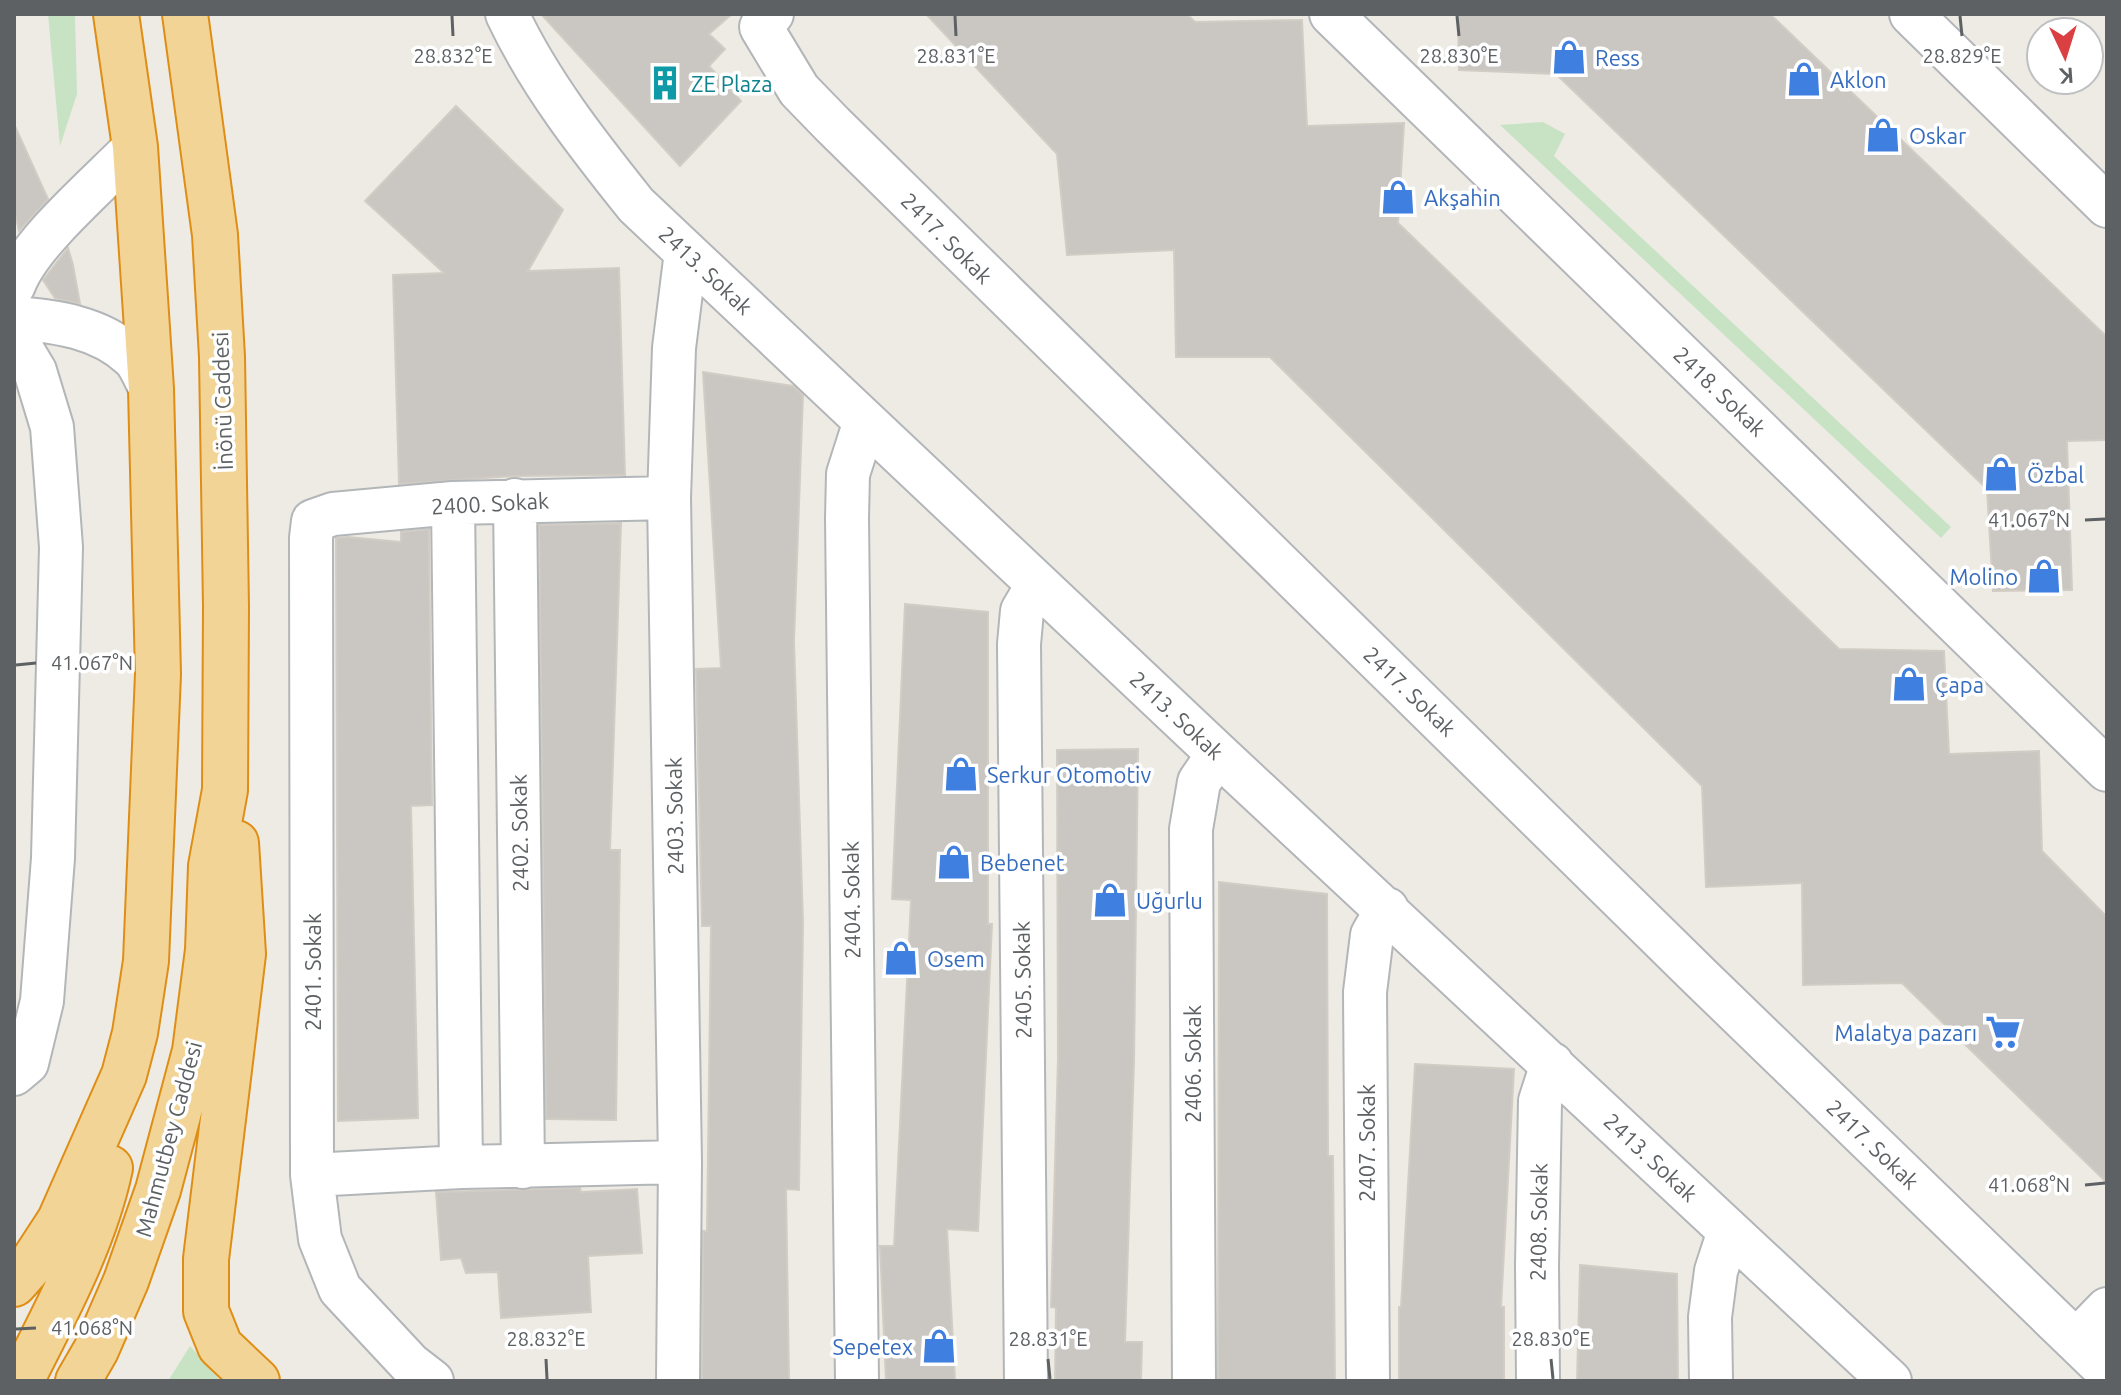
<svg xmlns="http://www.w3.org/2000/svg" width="2121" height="1395" font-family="Ubuntu,sans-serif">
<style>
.green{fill:#c7e3c4}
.building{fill:#cac6c2;stroke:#d2cdc4;stroke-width:2}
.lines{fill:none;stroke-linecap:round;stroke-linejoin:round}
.minor-casing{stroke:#b3b6b9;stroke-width:46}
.highway-casing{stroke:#df8e15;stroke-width:48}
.minor{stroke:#fff;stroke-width:42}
.highway{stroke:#f3d497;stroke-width:44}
.ticks{fill:none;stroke:#5d6164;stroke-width:3}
.labels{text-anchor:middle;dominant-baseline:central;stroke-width:7;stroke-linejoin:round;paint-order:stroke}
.shop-label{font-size:22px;fill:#366cbe;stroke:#fff;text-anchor:start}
.culture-label{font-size:22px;fill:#0d838f;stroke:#fff;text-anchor:start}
.street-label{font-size:22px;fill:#5d6164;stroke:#fff}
.ticks-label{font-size:20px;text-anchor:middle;fill:#5d6164;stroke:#fff;stroke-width:7;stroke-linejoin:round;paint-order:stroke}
</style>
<rect width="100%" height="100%" fill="#eeebe5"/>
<path class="green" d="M48,14H75L77,94L60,146Z
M1543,122L1565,134L1554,156L1951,527L1941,538L1500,125Z
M190,1346L219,1379L221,1381H168Z"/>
<path class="building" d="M541,14H732L709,34L725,49L709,66L741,101L680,166Z
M926,14H1187L1195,22L1302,20L1307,126L1404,123L1398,223L1839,649L1944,651L1949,754L2039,751L2042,851L2107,917V1183L1902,983L1803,985L1802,883L1706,887L1702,786L1270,357H1176L1174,250L1067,255L1057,154Z
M1458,14H1770L2107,337V440L2067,441L2072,590L1993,591L1987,489L1556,74L1459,70Z
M456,106L563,210L528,271L619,268L625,475L514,476L399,484L393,275L444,273L365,201Z
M14,124L48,199L19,231L14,208Z
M68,248L73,265L80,304L55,298L43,280Z
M703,372L793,386L803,395L794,641L803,923L799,1190L786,1189L789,1381H702L703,1231H707L711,926H702L696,669L721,668Z
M621,523L610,850H620L616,1120L546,1119L539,525Z
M429,529L432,805L411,806L418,1118L338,1121L336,538L348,537L401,542V532Z
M905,604L988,612V924H992L978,1231L947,1229L955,1381H886L880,1246H894L911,900L892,899Z
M1138,749L1134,1061L1125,1342H1142L1141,1381H1055L1056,1308L1051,1307L1058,1058L1057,750Z
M1219,882L1327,894L1328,1156H1333L1335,1381H1218Z
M1415,1064L1514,1069L1501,1307H1504V1381H1399V1307H1401Z
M580,1188L581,1192L637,1189L642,1253L588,1256L591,1312L501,1318L498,1272L466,1273L461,1258L441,1260L436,1192Z
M1580,1265L1677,1274L1678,1381H1577Z"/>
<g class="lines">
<g class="minor-casing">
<path id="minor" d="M507,14C540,84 588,145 636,205L1218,754L1890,1381
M772,14L761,27L799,90L833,125L1701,978L2107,1371
M1331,14L2107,770
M1911,14L2107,206
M14,285C29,243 101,182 135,147
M14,318C55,321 100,327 132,357C140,364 145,379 151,389
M14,336L35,371L52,427L61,547L53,858L42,1001L27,1063L14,1074
M515,500L523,1167
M453,503L461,1167
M312,1175L461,1167L680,1162
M2076,1341L2107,1309
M432,1381L410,1364L340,1289L320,1239L312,1175L311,538L313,521L333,514L453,503L669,498
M678,1381L680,1162L669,498L674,348L686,252
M857,1381L847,518L848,474L865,421
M1026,1381L1019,644L1022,611L1038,584
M1194,1381L1191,829L1199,782L1218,754
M1368,1381L1365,992L1372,935L1387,909
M1538,1381L1537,1265L1540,1101L1552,1064
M1711,1381L1710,1317L1716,1271L1729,1231"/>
</g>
<g class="highway-casing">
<path id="highway" d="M236,843L243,954L206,1259V1311L220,1346L257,1381
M14,1284L30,1266L60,1220L124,1075L135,1033L146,961L158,674L151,389L135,147L116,14
M21,1381C55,1313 94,1243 110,1168
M78,1381L96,1350L126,1281L158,1190L195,1051L208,950L211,866L225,790L226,607L222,357L215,235L185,14"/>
</g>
<use href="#minor" class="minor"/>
<use href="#highway" class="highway"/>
</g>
<path class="ticks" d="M452,16L453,36M955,16L956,36M1457,16L1459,36M1960,16L1962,36M2085,520L2105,519M16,665L36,663M2085,1185L2105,1183M16,1329L36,1328M546,1359L547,1379M1048,1359L1050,1379M1551,1359L1553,1379"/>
<defs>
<g id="shop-bare" transform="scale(2.76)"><path d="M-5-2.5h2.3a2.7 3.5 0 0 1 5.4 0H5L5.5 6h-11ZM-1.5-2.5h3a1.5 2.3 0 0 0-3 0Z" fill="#3f7fe0" stroke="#fff" stroke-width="2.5" paint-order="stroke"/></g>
<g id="building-bare" transform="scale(2.76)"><path d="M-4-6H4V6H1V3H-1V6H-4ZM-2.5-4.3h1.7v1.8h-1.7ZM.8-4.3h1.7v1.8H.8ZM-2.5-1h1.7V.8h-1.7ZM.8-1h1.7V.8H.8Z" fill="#0f9aa8" stroke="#fff" stroke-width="2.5" paint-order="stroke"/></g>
<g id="supermarket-bare" transform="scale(2.76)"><path d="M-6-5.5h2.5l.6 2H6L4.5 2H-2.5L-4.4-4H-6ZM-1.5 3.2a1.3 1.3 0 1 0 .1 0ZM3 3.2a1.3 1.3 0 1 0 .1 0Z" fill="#3f7fe0" stroke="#fff" stroke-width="2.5" paint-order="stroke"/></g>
</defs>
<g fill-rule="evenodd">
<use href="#shop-bare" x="1569" y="57"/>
<use href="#shop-bare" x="1804" y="79"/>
<use href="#building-bare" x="665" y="83"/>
<use href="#shop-bare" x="1883" y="135"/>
<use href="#shop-bare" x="1398" y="197"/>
<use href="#shop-bare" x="2001" y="474"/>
<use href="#shop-bare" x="2044" y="576"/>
<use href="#shop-bare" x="1909" y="684"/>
<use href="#shop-bare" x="961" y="774"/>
<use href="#shop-bare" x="954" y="862"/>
<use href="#shop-bare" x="1110" y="900"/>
<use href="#shop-bare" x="901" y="958"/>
<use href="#supermarket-bare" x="2003" y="1032"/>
<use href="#shop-bare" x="939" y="1346"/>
</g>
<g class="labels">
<g class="shop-label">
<text x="1595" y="57">Ress</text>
<text x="1830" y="79">Aklon</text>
<text x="1909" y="135">Oskar</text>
<text x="1424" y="197">Akşahin</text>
<text x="2027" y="474">Özbal</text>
<text x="2018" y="576" text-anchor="end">Molino</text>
<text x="1935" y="684">Çapa</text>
<text x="987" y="774">Serkur Otomotiv</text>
<text x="980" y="862">Bebenet</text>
<text x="1136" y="900">Uğurlu</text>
<text x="927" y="958">Osem</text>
<text x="1977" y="1032" text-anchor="end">Malatya pazarı</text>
<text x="913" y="1346" text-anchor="end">Sepetex</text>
</g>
<g class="culture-label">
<text x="691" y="83">ZE Plaza</text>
</g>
<g class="street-label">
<text transform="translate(947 238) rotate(45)">2417. Sokak</text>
<text transform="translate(706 270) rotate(43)">2413. Sokak</text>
<text transform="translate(1720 391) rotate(44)">2418. Sokak</text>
<text transform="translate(222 401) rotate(-92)">İnönü Caddesi</text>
<text transform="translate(490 503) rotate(-3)">2400. Sokak</text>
<text transform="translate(1410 691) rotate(44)">2417. Sokak</text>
<text transform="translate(1177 715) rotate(43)">2413. Sokak</text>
<text transform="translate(674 816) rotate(-91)">2403. Sokak</text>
<text transform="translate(519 833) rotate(-91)">2402. Sokak</text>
<text transform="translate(851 900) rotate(-91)">2404. Sokak</text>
<text transform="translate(312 972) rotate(-90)">2401. Sokak</text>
<text transform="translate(1022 980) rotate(-91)">2405. Sokak</text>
<text transform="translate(1192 1064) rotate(-90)">2406. Sokak</text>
<text transform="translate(168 1139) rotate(-75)">Mahmutbey Caddesi</text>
<text transform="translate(1366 1143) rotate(-90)">2407. Sokak</text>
<text transform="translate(1873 1144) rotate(44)">2417. Sokak</text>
<text transform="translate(1651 1157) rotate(43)">2413. Sokak</text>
<text transform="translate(1538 1222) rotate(-89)">2408. Sokak</text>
</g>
</g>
<g class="ticks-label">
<text x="453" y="63">28.832°E</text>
<text x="956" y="63">28.831°E</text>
<text x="1459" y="63">28.830°E</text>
<text x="1962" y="63">28.829°E</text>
<text x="2029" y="527">41.067°N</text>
<text x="92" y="670">41.067°N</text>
<text x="2029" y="1192">41.068°N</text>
<text x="92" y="1335">41.068°N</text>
<text x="546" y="1346">28.832°E</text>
<text x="1048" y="1346">28.831°E</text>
<text x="1551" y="1346">28.830°E</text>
</g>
<rect width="2121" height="1395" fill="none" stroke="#5d6164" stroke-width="32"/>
<g transform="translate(2065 56) rotate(176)"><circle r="38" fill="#ffffff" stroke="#bec0c1" stroke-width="2"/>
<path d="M0-6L14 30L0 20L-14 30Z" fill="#da4041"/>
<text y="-12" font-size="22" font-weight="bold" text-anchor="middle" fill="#5d6164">K</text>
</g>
</svg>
